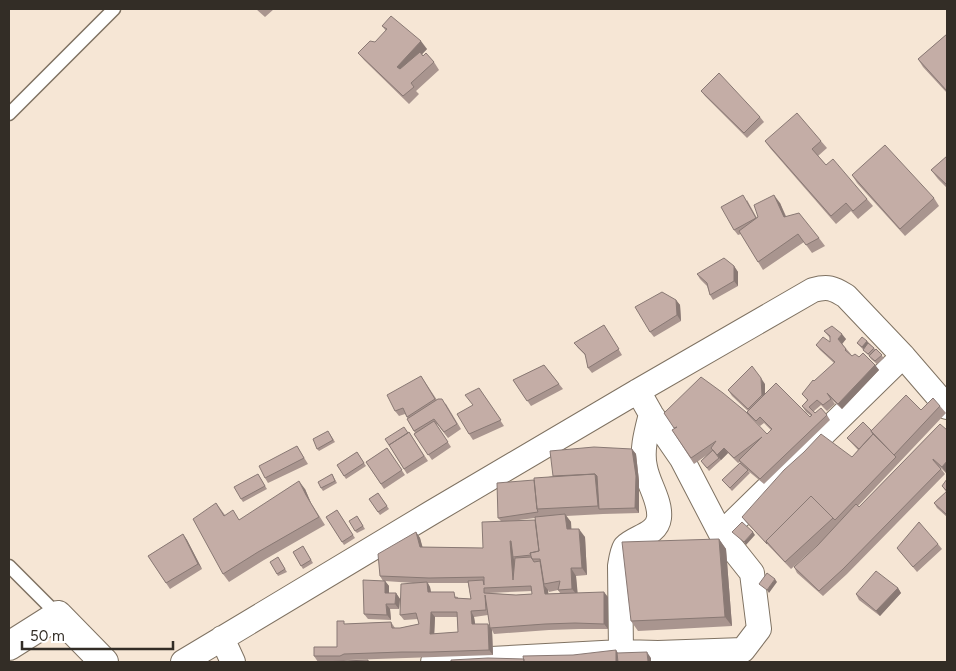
<svg xmlns="http://www.w3.org/2000/svg" width="956" height="671" font-family="Figtree,sans-serif">
<style>
.lines{fill:none;stroke-linecap:round;stroke-linejoin:round}
.lane-casing{stroke:#7f7262;stroke-width:15}
.street-casing{stroke:#7f7262;stroke-width:26}
.secondary-casing{stroke:#7f7262;stroke-width:30}
.lane{stroke:#fff;stroke-width:12}
.street{stroke:#fff;stroke-width:24}
.secondary{stroke:#fff;stroke-width:28}
.wall{fill:#a9958f;fill-rule:evenodd}
.shaded-wall{fill:#897974}
.building{fill:#c4ada6;stroke:#897974;fill-rule:evenodd}
</style>
<rect width="100%" height="100%" fill="#f6e6d5"/>
<g class="lines">
<g class="lane-casing">
<path id="lane" d="M9,114L114,9
M9,566L58,615"/>
</g>
<g class="street-casing">
<path id="street" d="M721,534L903,356
M222,638L233,662
M621,652L620,566C621,560 622,552 625,547C634,537 657,535 659,518C661,501 648,484 645,467C641,450 647,430 651,414
M183,662L431,513L638,391L813,290C828,286 833,288 846,296L903,356L947,407
M433,662L621,652L658,653L743,650L759,629L752,573L721,534L682,459L651,414L638,391"/>
</g>
<g class="secondary-casing">
<path id="secondary" d="M9,646L58,615L104,662"/>
</g>
<use href="#lane" class="lane"/>
<use href="#street" class="street"/>
<use href="#secondary" class="secondary"/>
</g>
<path class="wall" d="M256,9H274L265,17Z
M382,26L427,49L422,54L423,56L434,62L439,70L416,91L419,94L409,104L364,60L358,53L375,42L386,31Z
M947,34V93L923,67L918,59Z
M701,91L760,117L764,122L747,138L705,96Z
M765,141H821L827,148L818,156L826,165L867,199L873,206L858,219L851,211L836,224L770,148Z
M947,156V188L938,179L931,170Z
M852,175L934,198L939,206L905,236L857,183Z
M747,200L757,218L780,203L786,216L819,238L825,246L812,253L804,242L763,270L741,234L738,235L734,230Z
M734,266L738,272V286L713,300L710,295L707,286L700,279L697,274Z
M676,300L680,305L681,321L654,337L650,332Z
M604,325L622,355L592,373L588,368L586,356L578,348L574,343Z
M824,331L846,339L842,344L850,353L852,356L859,357L875,365L879,370L842,409L832,400L835,404L827,411L821,405L814,411L815,413L827,415L830,420L764,484L747,470L750,473L732,491L722,480L740,463V462L738,463L728,453L721,460L709,471L701,461L707,455L694,464L672,430L675,428L664,413L767,434L771,430L764,423L760,426L751,417L747,412L748,411L732,396L728,390L765,384V394L810,417L811,416L806,412L802,406L807,400L802,394L834,363L820,350L816,345L830,342V338Z
M867,341L884,358L877,364L871,359L869,356L857,343Z
M544,365L563,389L531,406L513,380Z
M421,376L437,400L446,404L461,429L448,438L437,424H436L451,447L432,460L414,434L415,433L407,419H408L405,414L399,416L395,411Z
M479,388L504,426L473,440L469,434Z
M940,406L946,413L858,506L859,507L940,424L946,473L939,466L945,474L847,574L823,596L797,573L794,567L823,540L791,569L746,522L742,517L852,457L858,450L847,438L871,430L921,410Z
M409,432L428,461L407,474L389,445Z
M330,434L335,442L319,451L317,449Z
M297,446L308,464L268,483L265,478Z
M387,448L405,475L384,489L366,462Z
M632,449L636,454L639,481V513L603,514L566,516L571,522V529L585,537L587,575L576,576L577,593L608,597V629H579L549,630L494,634L492,630L493,655L348,660L344,661L368,660L369,662H321H340H318L314,656L337,647L346,624L391,622L395,628H400L419,624L418,619L404,620L400,615L413,583L385,581L389,586V593H396L400,599L399,609H390L391,620L368,619L364,614L383,581L380,576L416,532L420,538L422,547L483,548L501,521L498,518L534,480L553,476ZM535,518V520H519ZM428,583H468L471,599L458,598V597L431,592L430,587ZM548,590L549,592L558,590L560,593L548,594ZM532,591V594L516,595L489,593ZM488,615L490,627L475,624L474,617ZM435,617H457L458,632L434,634Z
M357,452L366,466L346,479L337,465Z
M258,474L267,489L243,502L241,499Z
M332,474L337,483L323,491L321,488Z
M947,479V517L937,508L934,503L946,492L942,486Z
M305,489L311,503L325,525L264,560L229,582L223,574L216,503L225,515L239,520Z
M378,493L389,509L380,515L369,499Z
M337,510L355,538L344,545L326,517Z
M359,519L365,529L357,533L355,531Z
M183,534L187,540L202,569L170,589L148,556Z
M719,539L726,549L732,626L638,631L631,621Z
M938,544L942,549L917,572L897,548Z
M303,546L313,563L303,569L293,552Z
M278,557L287,572L278,576L277,574Z
M898,588L901,593L880,616L859,600L856,594Z"/>
<path class="shaded-wall" d="M421,41L427,49L402,75L397,67Z
M774,195L780,203L789,225L784,217Z
M734,266L738,272V286L734,281Z
M676,300L680,305L681,321L677,315Z
M842,334L846,339L842,344L838,339Z
M867,341L869,344L864,349L862,347Z
M875,365L879,370L842,409L838,404Z
M761,378L765,384V400L762,395Z
M724,448L728,453L721,460L717,455Z
M632,449L636,454L639,481V513L635,508Z
M947,461V471L946,473L942,467Z
M595,474L601,481L599,509L598,506Z
M299,481L305,489L311,503L325,525L306,495Z
M565,514L571,522L572,537L567,529Z
M579,529L585,537L587,575L582,568Z
M416,532L420,538L424,552L420,547Z
M753,532L755,535L746,545L744,542Z
M183,534L187,540L202,569L198,564Z
M719,539L726,549L732,626L725,617Z
M510,541L514,547L513,557L515,561L513,580Z
M571,568L576,576L578,596L572,589Z
M775,579L777,582L769,593L767,590Z
M385,581L389,586V598L385,593Z
M427,582L430,587L432,598L428,592Z
M544,585L548,590L549,599L545,594Z
M898,588L901,593L880,616L876,611Z
M604,592L608,597V629L604,624Z
M396,593L400,599L399,609L395,604Z
M386,604L390,609L391,620L387,615Z
M471,611L474,617L476,629L472,624Z
M431,612L435,617L434,640L430,634Z
M488,624L492,630L493,655L489,650Z
M616,650L621,658V662H616Z
M647,652L651,658V662H648Z"/>
<path class="building" d="M391,16L421,41L397,67L400,69L420,52L423,56L426,53L434,62L411,83L414,87L403,96L358,53L370,41L375,42L387,29L382,26Z
M947,34V91L918,59Z
M719,73L760,117L744,133L701,91Z
M797,113L821,141L812,149L826,165L833,159L867,199L853,211L846,203L831,216L765,141Z
M885,145L934,198L900,229L852,175Z
M947,156V185L931,170Z
M743,195L756,218L734,230L721,207Z
M774,195L784,217L799,213L819,238L806,245L798,234L758,262L739,231L758,217L754,205Z
M724,258L734,266V281L710,295L707,283L697,274Z
M662,292L676,300L677,315L650,332L635,307Z
M604,325L619,349L588,368L585,354L574,343Z
M832,326L842,334L838,339L846,349L845,350L852,356L855,354L859,357L863,353L875,365L838,404L827,393L831,399L823,405L817,400L809,407L815,413L821,408L827,415L760,479L739,460L762,437L734,458L724,448L717,455L711,448L716,441L691,458L672,430L677,427L674,428L664,413L701,377L723,393L746,412L767,434L772,429L760,417L756,421L747,412L776,383L810,417L812,415L802,406L808,400L802,394L813,380L814,381L835,362L816,345L823,337L830,342V336L824,331Z
M862,337L867,341L862,347L857,343Z
M868,343L874,348L868,354L863,350Z
M876,349L882,355L875,361L869,356Z
M544,365L559,384L527,401L513,380Z
M752,366L761,378L762,395L748,409L728,390Z
M421,376L435,399L407,417L403,408L395,411L387,395Z
M479,388L501,420L469,434L457,414L473,405L465,395Z
M906,395L921,410L933,398L940,406L894,455L871,431Z
M438,399H442L457,424L444,432L434,419L414,431L407,419Z
M434,421L448,442L428,455L414,434Z
M863,422L871,430V431L873,434L859,449L847,438Z
M940,424L947,430V461L942,467L933,459V460L941,469L843,569L819,591L794,567L818,545L856,504L859,507Z
M404,427L408,433L389,445L385,439Z
M328,431L333,440L317,449L313,439Z
M409,432L424,456L404,469L389,445Z
M821,434L852,457L873,434L896,457L835,520L811,496L766,541L767,544L742,517L784,470L804,452Z
M297,446L304,458L265,478L259,466Z
M594,447L632,449L636,476L635,508L599,509L597,476L595,474L553,476L550,451Z
M387,448L402,470L381,484L366,462Z
M713,450L719,458L707,468L701,461Z
M357,452L364,463L344,476L337,465Z
M740,463L748,470L730,488L722,480Z
M258,474L265,486L241,499L234,487Z
M332,474L335,481L321,488L318,482Z
M595,474L598,506L537,509L534,478Z
M947,479V491L942,486Z
M534,480L537,509L538,512L498,518L497,483Z
M299,481L306,495L319,517L258,552L223,574L193,519L216,503L224,516L233,510L239,520Z
M947,491V515L934,503Z
M378,493L387,506L378,512L369,499Z
M811,496L833,518L785,562L766,541Z
M337,510L353,535L342,542L326,517Z
M565,514L567,529H579L582,568H571L572,589L558,590L560,581L544,584L540,559H532L530,553L539,551L535,517Z
M357,516L363,526L355,531L349,521Z
M535,520L539,551L530,553L531,555L513,557L511,541H510L513,580L515,558L531,557L534,562L540,561L545,594L604,592V624L575,623L545,624L490,628L485,595L486,610L471,611L472,624H488L489,650L431,652H402L344,654L340,656H314V647H337V621H344V624L391,622L392,628H400L419,624L416,613L400,615L401,584L427,582L428,592H454L455,598L471,599L468,581L483,580L484,585V577L429,578L380,576L378,554L416,532L420,547L483,548L482,522ZM531,586L532,594L516,595L484,593V588ZM431,612H457L458,632L430,634Z
M742,522L753,532L744,542L732,532Z
M919,522L938,544L913,567L897,548Z
M183,534L198,564L166,583L148,556Z
M719,539L725,617L631,621L622,542Z
M303,546L311,560L301,566L293,552Z
M278,557L285,569L277,574L270,562Z
M876,571L898,588L876,611L856,594Z
M767,573L775,579L767,590L759,584Z
M363,580L385,581V593H396L395,604H386L387,615L364,614Z
M616,650V662H524L523,656L573,655Z
M647,652L648,662H618L617,653Z
M488,658L524,659V662H451V660Z
M368,660V662H321Z"/>
<rect width="956" height="671" fill="none" stroke="#332d26" stroke-width="20"/>
<path d="M22 641v8h151v-8" fill="none" stroke="#332d26" stroke-width="2.5"/>
<text x="30" y="641" font-size="15" fill="#332d26" stroke="#ffffff" stroke-width="4" paint-order="stroke">50 m</text>
</svg>
